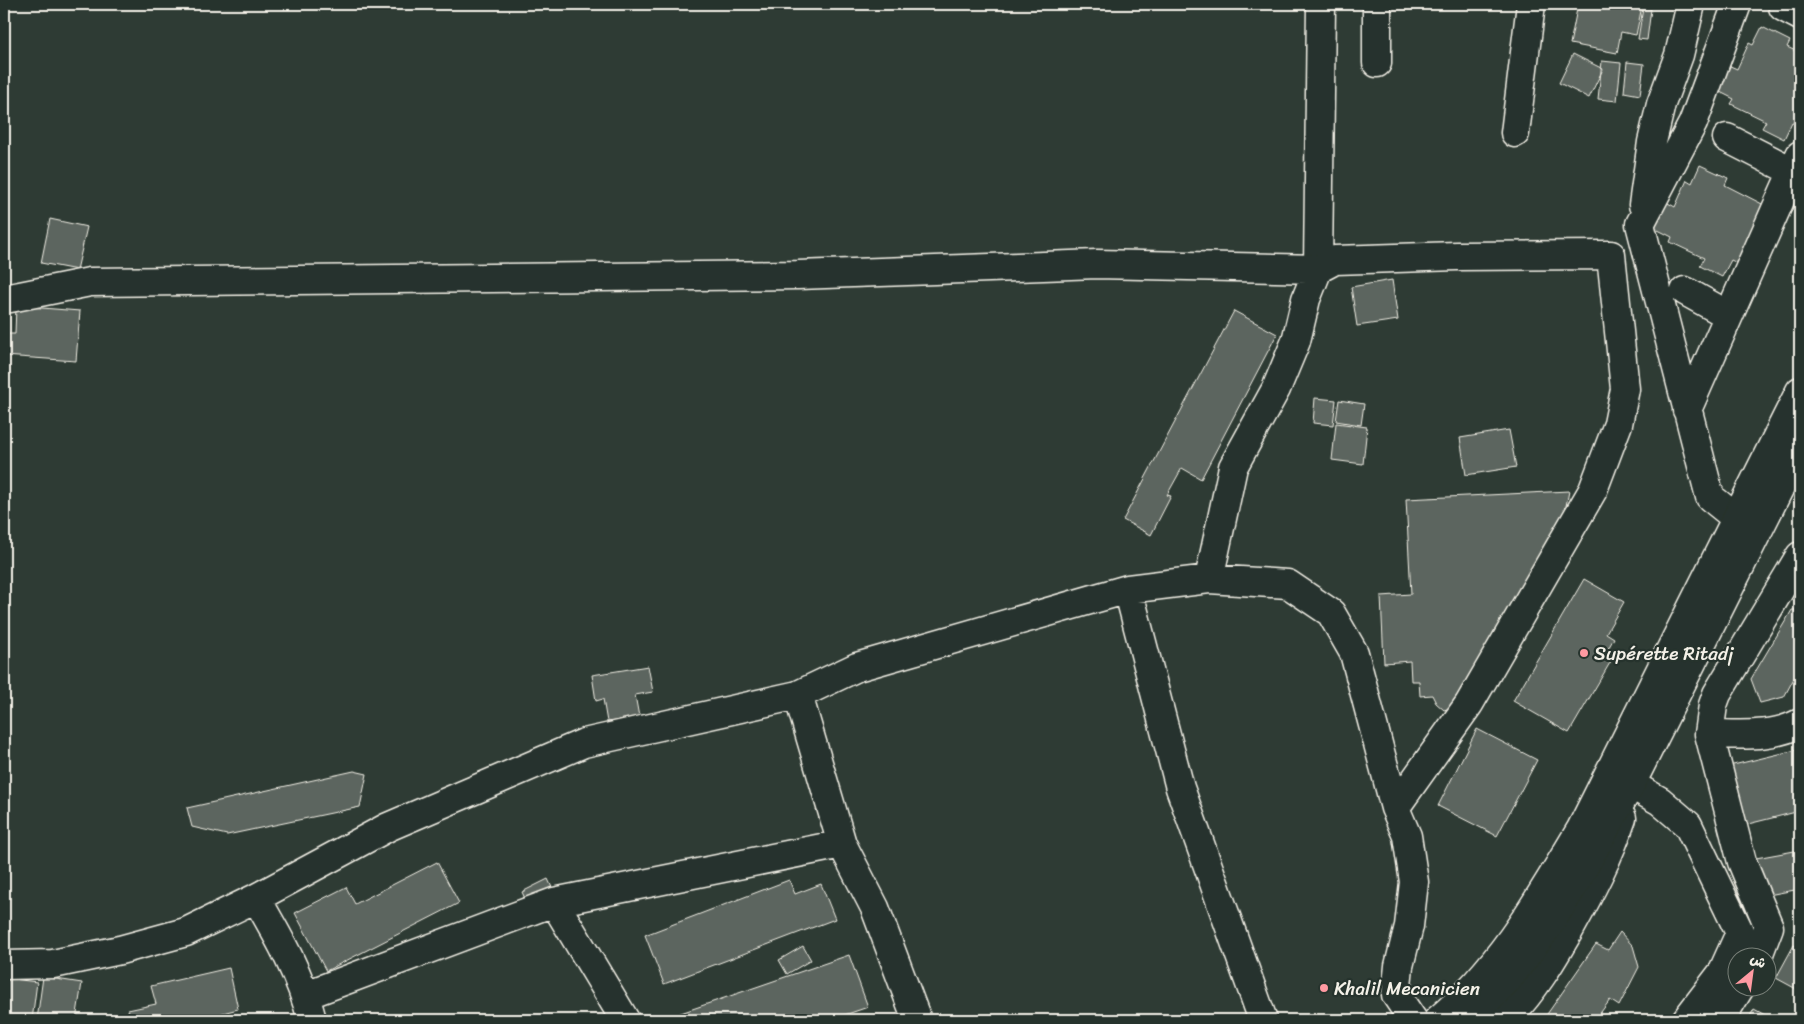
<svg xmlns="http://www.w3.org/2000/svg" width="1804" height="1024" font-family="Sriracha,'Playpen Sans Arabic',sans-serif">
<style>
.building{fill:#5c655e;stroke:#f4f1e8}
.lines{fill:none;stroke-linecap:round;stroke-linejoin:round}
.minor-casing{stroke:#f4f1e8;stroke-width:31}
.major-casing{stroke:#f4f1e8;stroke-width:31}
.minor{stroke:#26332d;stroke-width:28}
.major{stroke:#26332d;stroke-width:28}
.poi-dot{fill:#ff9aa2;stroke:#26332d;stroke-width:2}
.labels{text-anchor:middle;dominant-baseline:central;stroke-width:4.5;stroke-linejoin:round;paint-order:stroke}
.poi-label{font-size:19px;fill:#f4f1e8;stroke:#26332d;text-anchor:start}
</style>
<rect width="100%" height="100%" fill="#2e3b34"/>
<filter id="ink" filterUnits="userSpaceOnUse"><feTurbulence type="fractalNoise" baseFrequency=".02" numOctaves="2"/><feDisplacementMap in="SourceGraphic" scale="10" xChannelSelector="R" yChannelSelector="G"/><feConvolveMatrix kernelMatrix="1 2 1 2 8 2 1 2 1" color-interpolation-filters="sRGB"/></filter>
<g filter="url(#ink)">
<path class="building" d="M1578,4H1629L1642,6L1636,35L1621,32L1617,53L1570,44Z
M1643,8L1651,9L1647,40L1638,39Z
M1762,27L1790,41L1787,47L1800,53V123L1799,125L1792,122L1784,139L1762,128L1766,121L1731,104L1734,99L1716,90L1728,65L1737,69L1749,43L1753,45Z
M1573,54L1603,69L1589,98L1559,83Z
M1602,61L1621,63L1617,101L1598,99Z
M1627,62L1644,64L1640,95L1624,92Z
M1700,165L1728,178L1725,185L1766,206L1737,263L1731,260L1722,277L1700,266L1704,258L1670,242L1672,237L1654,228L1666,202L1675,207L1687,180L1692,183Z
M50,219L87,227L77,270L41,263Z
M1392,280L1398,320L1357,326L1351,287Z
M16,306L80,311L76,361L4,356V334H15Z
M1234,311L1277,334L1201,479L1182,468L1167,495L1171,496L1151,535L1123,520Z
M1315,398L1336,400L1333,425L1313,423Z
M1339,400L1364,404L1361,425L1336,421Z
M1336,423L1367,427L1363,464L1332,460Z
M1509,430L1516,467L1466,475L1460,438Z
M1569,491L1565,511L1450,708L1444,710L1436,703L1432,695L1420,696L1419,681H1411L1410,661L1384,663L1381,596L1411,594L1406,499Z
M1584,579L1624,602L1606,633L1614,638L1604,656L1611,661L1569,733L1513,701Z
M1792,610H1800V667L1784,697L1760,703L1751,679Z
M648,666L653,692L635,695L639,717L607,722L603,699L596,701L592,675Z
M1477,729L1537,760L1497,836L1438,806Z
M1800,749V811L1744,825L1729,766Z
M354,771L367,774L360,807L227,835L192,827L187,808Z
M1800,850V889L1763,896L1756,858Z
M437,862L459,903L326,971L295,913L346,887L355,904Z
M548,879L560,905L534,918L522,892Z
M789,880L795,894L821,884L835,919L664,984L645,935Z
M1620,932L1633,946L1639,967L1619,1006L1610,1000L1595,1020H1543L1596,944L1608,950Z
M1794,945L1800,948V991L1776,978Z
M803,946L811,960L787,974L779,960Z
M849,955L868,1007L830,1020H677L675,1015Z
M229,968L238,1009L215,1015L216,1020H131L128,1010L156,1004L151,986Z
M43,977L82,983L76,1020H37Z
M4,978L37,982L32,1020L4,1018Z
M1754,1009L1774,1020H1748Z"/>
<g class="lines">
<g class="minor-casing">
<path id="minor" d="M1377,4V63
M1783,7L1800,16
M1515,133L1531,4
M1727,138L1792,171
M1643,205L1652,142L1661,104L1679,55L1691,4
M1685,291L1728,315
M4,297L10,298L90,282L798,275L1097,264L1318,269L1321,4
M1687,410L1800,155
M1736,518L1710,497L1640,224L1693,123L1737,4
M1209,579L1233,467L1276,389L1296,341L1306,299L1318,269L1335,260L1457,256L1611,255L1625,389L1618,424L1593,490L1469,704L1395,808
M1128,589L1180,788L1263,1020
M798,695L842,844L875,908L917,1020
M1709,734C1740,734 1772,738 1800,723
M1611,773L1660,801L1688,825L1740,933L1722,973L1686,1020
M256,898C279,937 301,976 312,1020
M554,902L625,1020
M1758,956L1769,927L1742,862L1709,734L1713,705L1717,694L1800,556
M4,965L53,964L120,950L186,932L256,898L388,827L584,743L798,695L857,667L1128,589L1209,579L1288,584L1331,613L1354,653L1395,808L1407,836L1414,882L1409,926L1399,966L1396,995L1413,1020
M306,995L554,902L842,844
M1505,1020C1532,994 1551,962 1570,929C1590,893 1609,857 1622,818
M1720,1020L1741,986"/>
</g>
<g class="major-casing">
<path id="major" d="M1438,1020C1501,967 1539,899 1581,829L1800,391
M1467,1020L1508,980L1548,927L1572,889L1631,784L1800,447"/>
</g>
<use href="#minor" class="minor"/>
<use href="#major" class="major"/>
</g>
</g>
<g class="poi-dot">
<circle cx="1584" cy="653" r="5"/>
<circle cx="1324" cy="988" r="5"/>
</g>
<g class="labels">
<g class="poi-label">
<text x="1594" y="653">Supérette Ritadj</text>
<text x="1334" y="988">Khalil Mecanicien</text>
</g>
</g>
<rect width="1804" height="1024" fill="none" stroke="#26332d" stroke-width="20"/>
<rect x="10" y="10" width="1784" height="1004" fill="none" stroke="#f4f1e8" stroke-width="2" filter="url(#ink)"/>
<g transform="translate(1752 972) rotate(29)"><circle r="24" fill="#26332d" stroke="#787f78"/>
<path d="M0-4L9 19L0 12L-9 19Z" fill="#ff9aa2"/>
<text y="-8" font-size="14" font-weight="bold" text-anchor="middle" fill="#f4f1e8">ش</text>
</g>
</svg>
